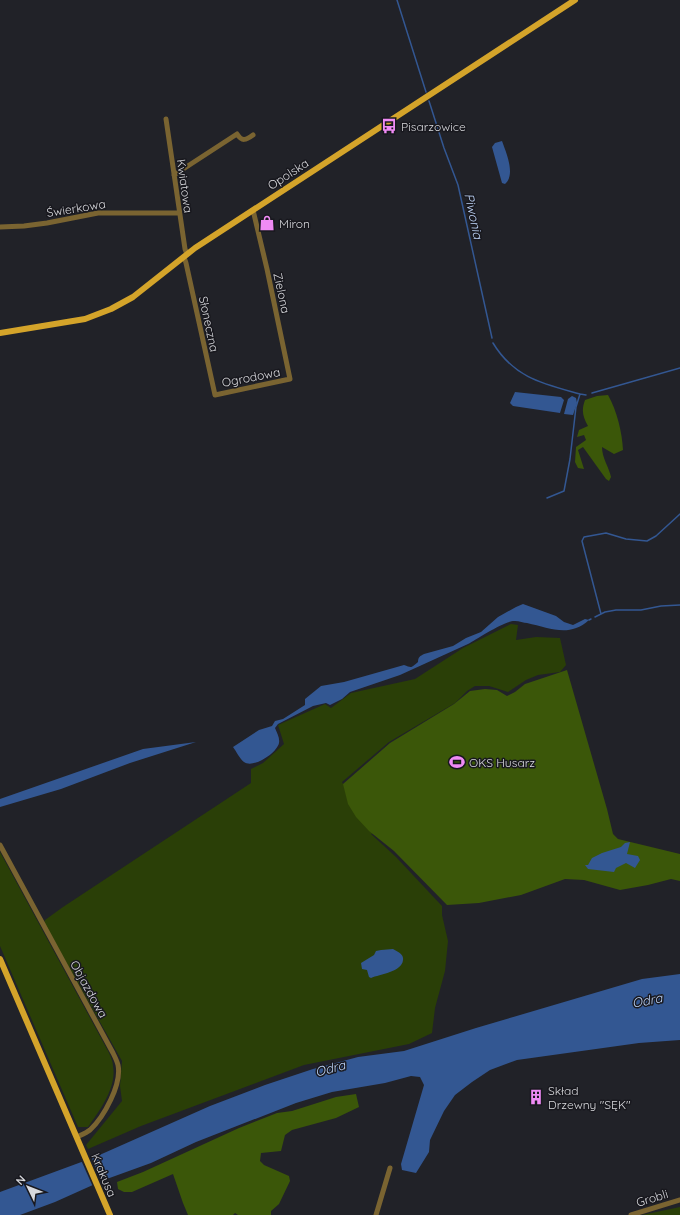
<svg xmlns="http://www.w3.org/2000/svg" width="680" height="1215" font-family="Quicksand,sans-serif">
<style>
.green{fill:#2a3f07}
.forest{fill:#3b5709}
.water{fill:#335792}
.pier{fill:#212228}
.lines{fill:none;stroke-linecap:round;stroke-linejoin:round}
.stream{stroke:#335792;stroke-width:1.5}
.minor{stroke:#7a6431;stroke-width:5}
.major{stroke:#d4a42a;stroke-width:6}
.labels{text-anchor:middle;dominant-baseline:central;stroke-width:3;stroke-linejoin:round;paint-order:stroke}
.poi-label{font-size:12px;fill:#d8d9dd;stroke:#18181e;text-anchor:start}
.street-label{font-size:12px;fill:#d8d9dd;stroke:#18181e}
.water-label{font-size:13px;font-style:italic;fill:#bbd1f4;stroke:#18181e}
</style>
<rect width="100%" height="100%" fill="#212228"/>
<path class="green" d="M511,624L518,625L516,640L536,637L560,638L566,665L560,672L538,675L526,680L508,692L489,686H475L467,691L455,703L389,742L342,782L343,784L583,741L371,834L396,857L442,906V915L448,941L445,971L435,1008L432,1033L409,1044L304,1065L141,1126L88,1149L86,1145L122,1101L120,1086L122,1061L44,923L45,920L63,907L251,783V769L263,763L284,744L278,725L325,704L331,708L351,693L415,679L463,648Z
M0,852L108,1051C110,1055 113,1061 113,1066C117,1087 100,1110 88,1127H78L0,946Z
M680,1207V1215H642Z"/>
<path class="forest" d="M608,395C617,411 622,432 623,450L614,454L602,447C602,458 609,467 611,477L609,481L606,479L583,447L578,450L584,469L578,468L575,462L576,447L586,440L584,435L577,437L579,430L588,426C583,417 581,411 585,400L597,396Z
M567,670L607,809L613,834L618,839L680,854V881L671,879L648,885L620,890L584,880L565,879L521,895L479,903L447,905L394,851L369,831L356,817L348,804L343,784L390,743L454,704L470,691L485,689L497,690L507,696L515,692L525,684Z
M356,1094L359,1107L336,1118L292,1130L285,1135L281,1151L261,1153L260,1161L264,1165L289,1176L290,1181L279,1204L271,1211V1215H238L235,1213L233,1215H188L183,1203L173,1174L132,1192H124L118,1189L117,1182L143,1172L239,1128L277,1113L292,1111L336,1097Z"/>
<path class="water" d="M502,141C506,152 516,175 505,184L502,183L492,147L495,143Z
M515,392L561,397L564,400L560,413L513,406L510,403Z
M572,396L576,398L577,403L573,415L564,414L568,399Z
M523,604L556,616L564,622L573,625L585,619L589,620C569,638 550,628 527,623C524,623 519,621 515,621C506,620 477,639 468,644L400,675L350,692L342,699L330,705L326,703L313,706L278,724L275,728C277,733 280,738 279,743C277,753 253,769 244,762C240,759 236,751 233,747L259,730L272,726L275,721L283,719L305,705V699L321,686L344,682L404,665C412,668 411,668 418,662C418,657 420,656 424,654L453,646L466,638L481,632L498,617L516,607Z
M196,742L130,763L61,789L0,807V799L143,749Z
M630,842L627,854L638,856L640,860L635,868L626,863L616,868L614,872L588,869L585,865H588L592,858L602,853L621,847L625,843Z
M393,949C398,952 404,954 403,960C402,972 380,974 371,978L369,977L367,970L362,969L361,963L374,955L376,951L381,950Z
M680,974V1040L639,1043L517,1060L490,1070L472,1082L455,1095L444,1111L430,1140L429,1152L416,1173L402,1170L401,1164L424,1085L420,1077L411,1076L385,1083L332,1092L296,1103L196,1142L151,1163L104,1180L55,1202L20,1215H0V1192L95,1157L210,1106L265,1085L313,1069L358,1057L404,1051L476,1028L642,979Z"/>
<path class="pier" d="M91,1156L102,1183L93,1187L81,1160Z"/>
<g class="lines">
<path class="stream" d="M397,0L426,92
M429,101L444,148L458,185L492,338
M493,343C514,378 544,384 580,394L586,395
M592,393L680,368
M547,498L564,491L570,459L576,407L580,394
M601,614L582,541L584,537L606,533L626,539L647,541L656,536L680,514
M595,617L605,612L616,610H641L661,606L680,605
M589,620L591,619"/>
<path class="minor" d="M166,119L185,249L187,254
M174,175L237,134C242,142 246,140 253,135
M0,227L24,226L47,223L98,213H179
M184,257L186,263L215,395L290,379L267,269L253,210
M0,845L113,1053C115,1057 117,1061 118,1065C122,1084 104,1117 90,1130C86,1133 81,1135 77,1137
M376,1215L390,1168
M631,1215L680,1200"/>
<path class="major" d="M0,333L85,319L111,309L133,297L195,248L575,0
M0,959L110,1215"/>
</g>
<defs>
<g id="bus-bare" transform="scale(1.2)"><path d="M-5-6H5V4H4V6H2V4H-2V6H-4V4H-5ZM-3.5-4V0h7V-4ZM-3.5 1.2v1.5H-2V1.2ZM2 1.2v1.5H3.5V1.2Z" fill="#f08bf5" stroke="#18181e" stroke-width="2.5" paint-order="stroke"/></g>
<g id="shop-bare" transform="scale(1.2)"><path d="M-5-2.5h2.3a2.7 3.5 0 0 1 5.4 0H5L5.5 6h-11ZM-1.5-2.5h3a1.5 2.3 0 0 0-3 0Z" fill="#f08bf5" stroke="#18181e" stroke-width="2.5" paint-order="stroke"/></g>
<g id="stadium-bare" transform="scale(1.2)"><path d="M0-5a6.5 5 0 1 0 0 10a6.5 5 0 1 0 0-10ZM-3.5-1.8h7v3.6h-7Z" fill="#f08bf5" stroke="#18181e" stroke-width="2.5" paint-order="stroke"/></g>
<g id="building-bare" transform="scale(1.2)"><path d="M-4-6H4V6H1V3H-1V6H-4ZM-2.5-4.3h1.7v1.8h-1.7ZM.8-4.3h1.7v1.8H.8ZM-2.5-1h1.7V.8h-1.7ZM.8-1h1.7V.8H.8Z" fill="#f08bf5" stroke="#18181e" stroke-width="2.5" paint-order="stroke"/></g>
</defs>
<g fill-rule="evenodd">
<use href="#bus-bare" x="389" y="126"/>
<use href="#shop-bare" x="267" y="223"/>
<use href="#stadium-bare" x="457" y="762"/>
<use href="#building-bare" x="536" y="1097"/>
</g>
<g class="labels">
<g class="poi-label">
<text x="401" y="126">Pisarzowice</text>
<text x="279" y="223">Miron</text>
<text x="469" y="762">OKS Husarz</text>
<text x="548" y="1090">Skład<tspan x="548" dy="14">Drzewny "SĘK"</tspan></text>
</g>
<g class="street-label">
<text transform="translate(288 174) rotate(-33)">Opolska</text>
<text transform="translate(185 186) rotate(82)">Kwiatowa</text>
<text transform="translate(76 208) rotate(-9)">Świerkowa</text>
<text transform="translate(282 293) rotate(78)">Zielona</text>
<text transform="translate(209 324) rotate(78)">Słoneczna</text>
<text transform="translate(251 377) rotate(-11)">Ogrodowa</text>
<text transform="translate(89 989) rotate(61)">Objazdowa</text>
<text transform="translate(104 1175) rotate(67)">Krakusa</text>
<text transform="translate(652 1198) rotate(-17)">Grobli</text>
</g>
<g class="water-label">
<text transform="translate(474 216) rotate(78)">Piwonia</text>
<text transform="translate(647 1000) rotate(-11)">Odra</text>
<text transform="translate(330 1068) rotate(-15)">Odra</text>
</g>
</g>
<g transform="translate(28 1187) rotate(313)" stroke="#18181e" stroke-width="3" paint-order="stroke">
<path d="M0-3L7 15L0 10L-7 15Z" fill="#d8d9dd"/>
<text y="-6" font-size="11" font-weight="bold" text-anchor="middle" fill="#d8d9dd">N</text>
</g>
</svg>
